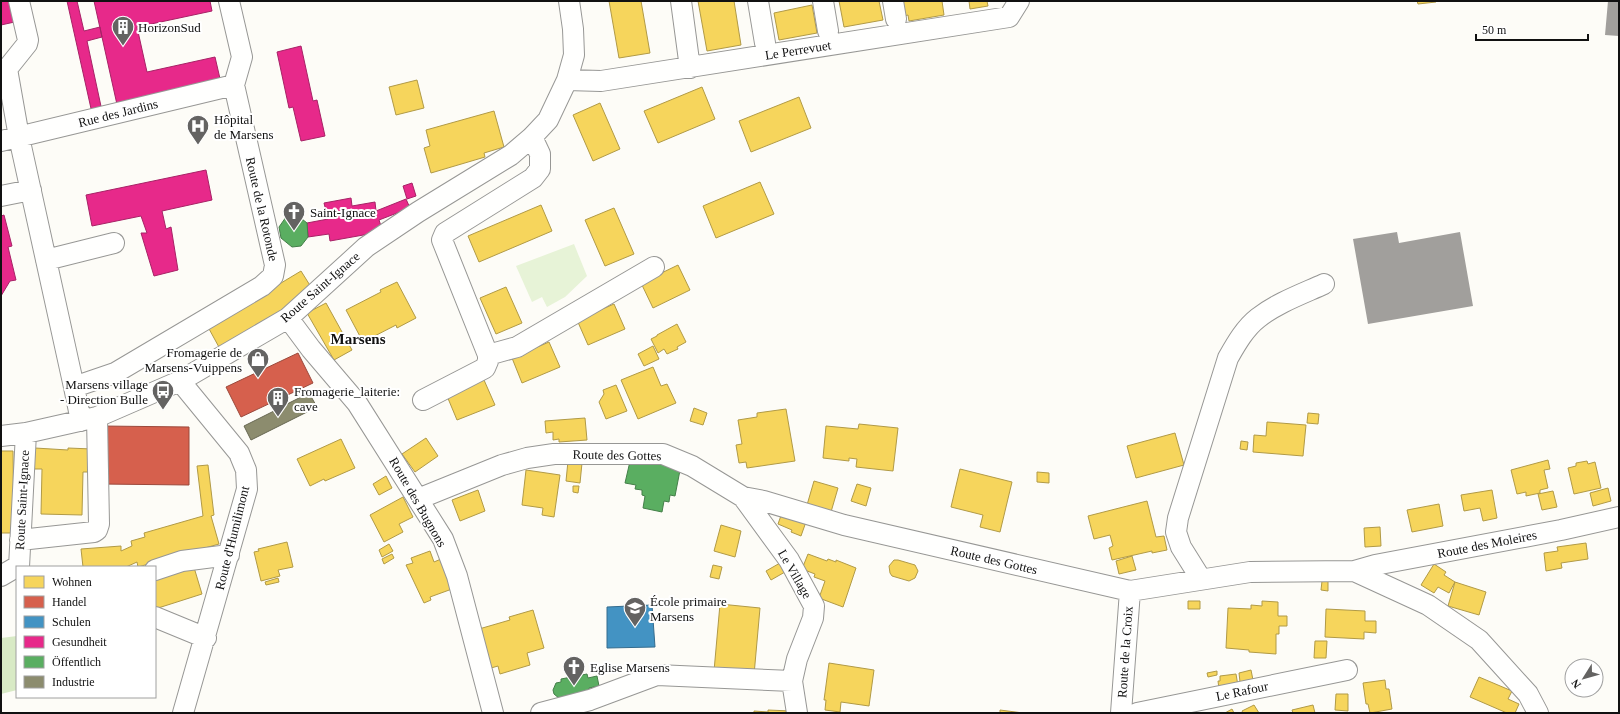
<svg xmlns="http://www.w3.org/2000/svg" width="1620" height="714" font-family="'Times New Roman',serif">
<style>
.green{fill:#e7f3d7}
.forest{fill:#d8eac5}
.homes{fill:#f6d55c;stroke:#b19a46}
.shops{fill:#d6604d;stroke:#9b483b}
.schools{fill:#4393c3;stroke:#346c8e}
.health{fill:#e7298a;stroke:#a72266}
.public{fill:#5aae61;stroke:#447f49}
.industry{fill:#8c8c6e;stroke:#676752}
.building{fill:#a19f9c}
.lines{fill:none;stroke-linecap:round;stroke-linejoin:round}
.minor-casing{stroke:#979795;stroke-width:22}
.minor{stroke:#fffffe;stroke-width:20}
.labels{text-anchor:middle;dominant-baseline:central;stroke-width:4;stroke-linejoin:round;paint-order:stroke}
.poi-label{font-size:13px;fill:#111;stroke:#fff;text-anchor:start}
.street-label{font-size:13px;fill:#111;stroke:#fff}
.quarter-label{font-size:15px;font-weight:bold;fill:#111;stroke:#fff}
</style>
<rect width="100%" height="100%" fill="#fdfcf7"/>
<path class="green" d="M574,244L587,276L565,297L547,307L542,297L532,302L516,266Z"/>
<path class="forest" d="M17,636V690L1,694V638Z"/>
<path class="homes" d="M609,1H641L650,53L619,58Z
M698,1H734L741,45L707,51Z
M839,1H879L883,20L844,27Z
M901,1H942L944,15L909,21L908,15L904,16Z
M969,1H987L988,6L970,9Z
M1417,1H1436V2L1418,4Z
M812,5L817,33L779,40L774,13Z
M417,80L424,108L396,115L389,87Z
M702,87L715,119L658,143L644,111Z
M799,97L811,128L751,152L739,121Z
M600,103L620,149L593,161L573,115Z
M494,111L504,147L484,153L485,157L431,173L424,148L430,146L426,130Z
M760,182L774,214L716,238L703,206Z
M541,205L552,231L479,262L468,236Z
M614,208L634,254L605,266L585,220Z
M678,265L690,290L653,308L641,283Z
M301,271L311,287L287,311L220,349L208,327Z
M397,282L416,318L397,328L396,325L363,342L346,310L381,292L380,290Z
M506,287L522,323L496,334L480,298Z
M326,303L352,350L334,360L307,313Z
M614,304L625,329L588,345L577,320Z
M677,324L686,342L677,347L678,349L667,354L664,349L658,353L651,339L657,336V335Z
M549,342L560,367L522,383L512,358Z
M653,346L659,359L644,366L638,354Z
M653,367L661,386L667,384L676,403L638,419L621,380Z
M484,380L495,405L457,420L447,396Z
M616,385L627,411L606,419L599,402L604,394L603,390Z
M694,408L707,413L703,425L690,421Z
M786,409L795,461L747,468L746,462L739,463L736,445L742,444L738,420L757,417V413Z
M1308,413L1319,414L1318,424L1307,423Z
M585,418L587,440L559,442V439L553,440V432L546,433L545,421Z
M1267,422L1306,425L1303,456L1253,452L1254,435L1266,436Z
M859,424L898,428L893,471L856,467L857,459L849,458V461L823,458L826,426L858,429Z
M1175,433L1184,465L1136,478L1127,446Z
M426,438L438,456L415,472L402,454Z
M341,439L355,468L325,481L324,479L310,486L297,459Z
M1241,441L1248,442L1247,450L1240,449Z
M35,448L68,450V448L92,449L91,472H83L82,515L41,514L42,469H34Z
M1,451H13L14,533H1Z
M1548,460L1550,469L1544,470L1548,488L1540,490V493L1526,496V492L1517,494L1511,470Z
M568,461L582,463L580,483L566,481Z
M1587,461L1588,464L1595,462L1601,488L1574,494L1568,468L1576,466V463Z
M208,465L214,515L211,516L219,544L138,567L137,562L126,567H83L81,549L121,546V551L132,546L131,541L145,537L144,533L203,516L197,466Z
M960,469L1012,482L1000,532L980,527L983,515L951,507Z
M526,470L560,475L554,517L542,515L543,508L522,505Z
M1037,472L1049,473V483L1037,482Z
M386,476L392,488L379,495L373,484Z
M814,481L838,488L831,512L807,505Z
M857,484L871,488L866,506L851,501Z
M573,486H579L578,493L573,492Z
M1608,488L1611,501L1593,506L1590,493Z
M478,490L485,511L460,521L452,500Z
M1492,490L1497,518L1483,521L1480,508L1464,511L1461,495Z
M1553,491L1557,507L1542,510L1538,494Z
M403,497L413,517L399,524L403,532L384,542L370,515Z
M1147,501L1156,537L1164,536L1167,550L1152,553V551L1112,560L1109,548L1113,546L1110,535L1094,539L1088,516Z
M1439,504L1443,526L1412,532L1407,510Z
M783,510L807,519L801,536L791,532L792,530L778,524Z
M721,525L741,531L735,557L714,551Z
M1380,527L1381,546L1365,547L1364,528Z
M287,542L293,567L278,570L280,576L261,581L254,552L259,551L258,549Z
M1586,543L1588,559L1561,563L1562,568L1546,571L1544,553L1558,551L1557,547Z
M389,544L393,551L382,557L379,550Z
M430,551L434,562L441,559L452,589L430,597L431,600L424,603L406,565L413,563L411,558Z
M392,554L394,558L384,564L382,559Z
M808,554L827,561L828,559L836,562V560L856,568L843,607L819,598L825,581L814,577L815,574L802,569Z
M1132,556L1136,570L1119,574L1116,561Z
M894,560H898L915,565L918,571L915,578L909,581L892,576L890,573L889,566Z
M780,563L785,572L771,580L766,571Z
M193,564L202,594L155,609V580Z
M1434,564L1446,572L1444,575L1455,582L1449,593L1438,587L1434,593L1421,585Z
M713,565L722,567L719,579L710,577Z
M278,578L279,582L266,585L265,582Z
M1322,581H1328V591L1321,590Z
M1455,582L1486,592L1479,615L1448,606Z
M1188,601H1200V609H1188Z
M1262,601L1278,602V616H1287V626H1279V634H1276V654L1249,652V650L1226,648L1228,608L1251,609V605L1262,606Z
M720,604L760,608L754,675L714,671Z
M1326,609L1365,611V621H1376V633L1364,632V639L1325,637Z
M533,610L544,648L527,653L530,665L500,674L498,666L491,668L479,629L510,620L509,617Z
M1315,641H1327L1326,658H1314Z
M829,663L874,670L869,706L841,702L840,712L825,710L826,700H824Z
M1251,670L1253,680L1240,682L1239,673Z
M1217,671V675L1208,677L1207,673Z
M1236,674L1238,686L1219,689L1218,681H1220V676Z
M1479,677L1512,691L1508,699L1519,704L1515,713H1507L1470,697Z
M1385,680L1386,689H1389L1392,709L1370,713L1368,704H1366L1363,683Z
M1336,694H1348V711L1335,710Z
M1254,705L1259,713H1243L1242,711Z
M1313,705L1315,713H1293L1292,710Z
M1232,709L1234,713H1225Z
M768,710L791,711V713H754V711L768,712Z
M1000,710L1023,713H1000Z"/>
<path class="shops" d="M298,353L313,383L241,417L226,387Z
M102,426L189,427V485L101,484Z"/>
<path class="schools" d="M652,605L655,647L607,648V607Z"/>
<path class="health" d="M1,1H15L19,21L1,25Z
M67,1H77L84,31L100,27L102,37L87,41L102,111L92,113Z
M94,1H210L212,11L137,27L147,72L215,57L221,83L118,109Z
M301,46L313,101L317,100L325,136L301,141L293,107L289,108L277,52Z
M206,170L212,200L162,211L166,229L171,227L178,270L154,276L141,233H147L141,216L92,226L86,195Z
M412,183L416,196L407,199L403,186Z
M351,198L352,206L375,202L376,211L406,199L410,208L379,220L381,226L369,234L330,241L329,234L308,237L307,223L328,219L324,203Z
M4,215L12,246L8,247L16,280L10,281L1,296V216Z"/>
<path class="public" d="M297,215L307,223L308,237L301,246L292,247L281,238L279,227L286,217Z
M631,457L681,465L675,496L670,495L669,502L664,501L662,512L643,508L645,496L642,495V490L635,489L636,485L625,483Z
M587,674L588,678L597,676L599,686L589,688L591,695L560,699L554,694L553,690L556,683L561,682V679Z"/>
<path class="industry" d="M309,393L317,407L251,440L244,426L276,410L273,404L276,402L279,408Z"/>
<path class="building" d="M1608,1L1619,2V36L1605,35Z
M1397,232L1399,243L1460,232L1473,306L1368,324L1353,239Z"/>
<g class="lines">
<g class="minor-casing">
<path id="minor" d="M19,1L28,40L27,44L7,69L19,137L74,387
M681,1L690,68
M758,1L765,43
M823,1L828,31
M893,1L896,19
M567,80L601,81L1009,17L1019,1
M1,141L234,85
M1,196L31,190
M46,260L114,243
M288,318L311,349L357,403L443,539L457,576L493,713
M488,355L517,347L654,267
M180,381L239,453L246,470L247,489L183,713
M423,400L485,368L488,361V355L442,240L445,233L533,178L540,169V154L532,137
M81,421L74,387L115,373L262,286L273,276L275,265L234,85L242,57L229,1
M1,436L26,433L97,417L180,381L288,318L366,247L418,212L511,155L532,137L548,120L567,80L574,55L573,29L569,1
M743,497L789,560L814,606L813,618L797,659L792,681L797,713
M418,499L502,465L527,458L554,454H663L692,466L743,497L764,501L844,525L1130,591L1250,572L1354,571L1428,605L1479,640L1528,694L1538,713
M20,540L94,532L97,530L99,524L97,417
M19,567L26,433
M155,570L182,561L229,555
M1354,571L1375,565L1561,530L1619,517
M1,576L18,566
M1201,579L1181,547L1176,532L1178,518L1228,358C1236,344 1245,328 1258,318C1277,303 1302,294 1324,284
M155,617L206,638
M541,713L590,700L657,675L792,681
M1121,713L1130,591
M1137,713L1347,670"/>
</g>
<use href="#minor" class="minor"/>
</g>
<defs>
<g id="building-pin" transform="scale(1.15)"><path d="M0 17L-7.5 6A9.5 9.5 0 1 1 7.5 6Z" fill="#646362" stroke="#fff"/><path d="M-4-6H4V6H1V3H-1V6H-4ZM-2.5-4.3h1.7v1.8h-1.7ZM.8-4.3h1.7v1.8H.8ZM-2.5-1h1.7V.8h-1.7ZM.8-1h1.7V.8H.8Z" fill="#fff"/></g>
<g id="hospital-pin" transform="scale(1.15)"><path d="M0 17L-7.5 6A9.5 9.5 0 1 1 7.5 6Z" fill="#646362" stroke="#fff"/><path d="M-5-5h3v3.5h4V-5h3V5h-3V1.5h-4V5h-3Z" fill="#fff"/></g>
<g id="church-pin" transform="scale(1.15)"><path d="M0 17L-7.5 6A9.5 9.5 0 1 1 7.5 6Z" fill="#646362" stroke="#fff"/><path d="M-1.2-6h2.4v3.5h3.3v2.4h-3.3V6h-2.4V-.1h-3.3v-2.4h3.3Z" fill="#fff"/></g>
<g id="shop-pin" transform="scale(1.15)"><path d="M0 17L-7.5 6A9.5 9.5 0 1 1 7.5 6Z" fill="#646362" stroke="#fff"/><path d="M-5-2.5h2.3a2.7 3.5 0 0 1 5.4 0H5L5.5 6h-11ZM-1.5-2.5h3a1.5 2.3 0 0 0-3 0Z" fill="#fff"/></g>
<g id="bus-pin" transform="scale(1.15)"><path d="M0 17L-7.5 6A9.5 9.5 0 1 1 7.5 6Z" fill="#646362" stroke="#fff"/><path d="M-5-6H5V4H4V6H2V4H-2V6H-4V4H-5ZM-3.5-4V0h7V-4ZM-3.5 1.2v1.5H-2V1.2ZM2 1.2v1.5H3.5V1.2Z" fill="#fff"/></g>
<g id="school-pin" transform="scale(1.15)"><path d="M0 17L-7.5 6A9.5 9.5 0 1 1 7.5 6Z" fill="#646362" stroke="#fff"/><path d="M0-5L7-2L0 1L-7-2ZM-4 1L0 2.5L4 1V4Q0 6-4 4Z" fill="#fff"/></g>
</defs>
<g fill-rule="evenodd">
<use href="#building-pin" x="123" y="27"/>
<use href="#hospital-pin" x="198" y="126"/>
<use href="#church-pin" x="294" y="212"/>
<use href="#shop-pin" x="258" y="359"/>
<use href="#bus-pin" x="163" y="391"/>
<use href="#building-pin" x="278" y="398"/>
<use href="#school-pin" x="635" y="608"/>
<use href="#church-pin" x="574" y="667"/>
</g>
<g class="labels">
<g class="poi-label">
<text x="138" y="27">HorizonSud</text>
<text x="214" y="119">Hôpital<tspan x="214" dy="15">de Marsens</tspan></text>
<text x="310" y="212">Saint-Ignace</text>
<text x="242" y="352" text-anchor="end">Fromagerie de<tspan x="242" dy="15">Marsens-Vuippens</tspan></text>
<text x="148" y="384" text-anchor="end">Marsens village<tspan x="148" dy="15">- Direction Bulle</tspan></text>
<text x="294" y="391">Fromagerie_laiterie:<tspan x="294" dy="15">cave</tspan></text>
<text x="650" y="601">École primaire<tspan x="650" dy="15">Marsens</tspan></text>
<text x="590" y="667">Eglise Marsens</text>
</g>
<g class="street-label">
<text transform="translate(798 50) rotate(-9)">Le Perrevuet</text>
<text transform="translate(118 113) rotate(-14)">Rue des Jardins</text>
<text transform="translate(262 209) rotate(77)">Route de la Rotonde</text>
<text transform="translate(320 287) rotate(-41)">Route Saint-Ignace</text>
<text transform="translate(617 455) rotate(1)">Route des Gottes</text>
<text transform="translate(22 500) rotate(-87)">Route Saint-Ignace</text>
<text transform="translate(418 502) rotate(60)">Route des Bugnons</text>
<text transform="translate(232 538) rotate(-76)">Route d'Humilimont</text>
<text transform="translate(1487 544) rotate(-11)">Route des Moleires</text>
<text transform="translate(994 560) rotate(13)">Route des Gottes</text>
<text transform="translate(795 574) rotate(60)">Le Village</text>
<text transform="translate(1125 652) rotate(-86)">Route de la Croix</text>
<text transform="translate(1242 691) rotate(-12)">Le Rafour</text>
</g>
<g class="quarter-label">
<text x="358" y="339">Marsens</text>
</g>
</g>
<rect width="1620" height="714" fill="none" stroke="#111111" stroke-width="4"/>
<rect x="16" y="566" width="140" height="132" fill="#ffffff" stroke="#a0a0a0"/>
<rect x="24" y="576" width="20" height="12" fill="#f6d55c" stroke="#a0a0a0"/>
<text x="52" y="586" font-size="12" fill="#111111">Wohnen</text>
<rect x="24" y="596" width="20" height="12" fill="#d6604d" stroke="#a0a0a0"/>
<text x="52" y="606" font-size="12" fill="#111111">Handel</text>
<rect x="24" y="616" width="20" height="12" fill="#4393c3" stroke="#a0a0a0"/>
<text x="52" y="626" font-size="12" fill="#111111">Schulen</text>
<rect x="24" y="636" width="20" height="12" fill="#e7298a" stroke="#a0a0a0"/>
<text x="52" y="646" font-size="12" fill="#111111">Gesundheit</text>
<rect x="24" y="656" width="20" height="12" fill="#5aae61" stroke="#a0a0a0"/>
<text x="52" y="666" font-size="12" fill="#111111">Öffentlich</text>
<rect x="24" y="676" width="20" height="12" fill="#8c8c6e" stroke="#a0a0a0"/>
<text x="52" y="686" font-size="12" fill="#111111">Industrie</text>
<g transform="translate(1584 678) rotate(233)"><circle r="19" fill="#ffffff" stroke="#a0a0a0"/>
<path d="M0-3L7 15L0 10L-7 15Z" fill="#646362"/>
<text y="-6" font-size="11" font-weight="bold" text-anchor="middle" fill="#111111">N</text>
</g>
<path d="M1476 34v6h112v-6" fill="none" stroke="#111111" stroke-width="2"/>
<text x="1482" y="34" font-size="12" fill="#111111" stroke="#ffffff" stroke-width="3" paint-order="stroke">50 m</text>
</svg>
